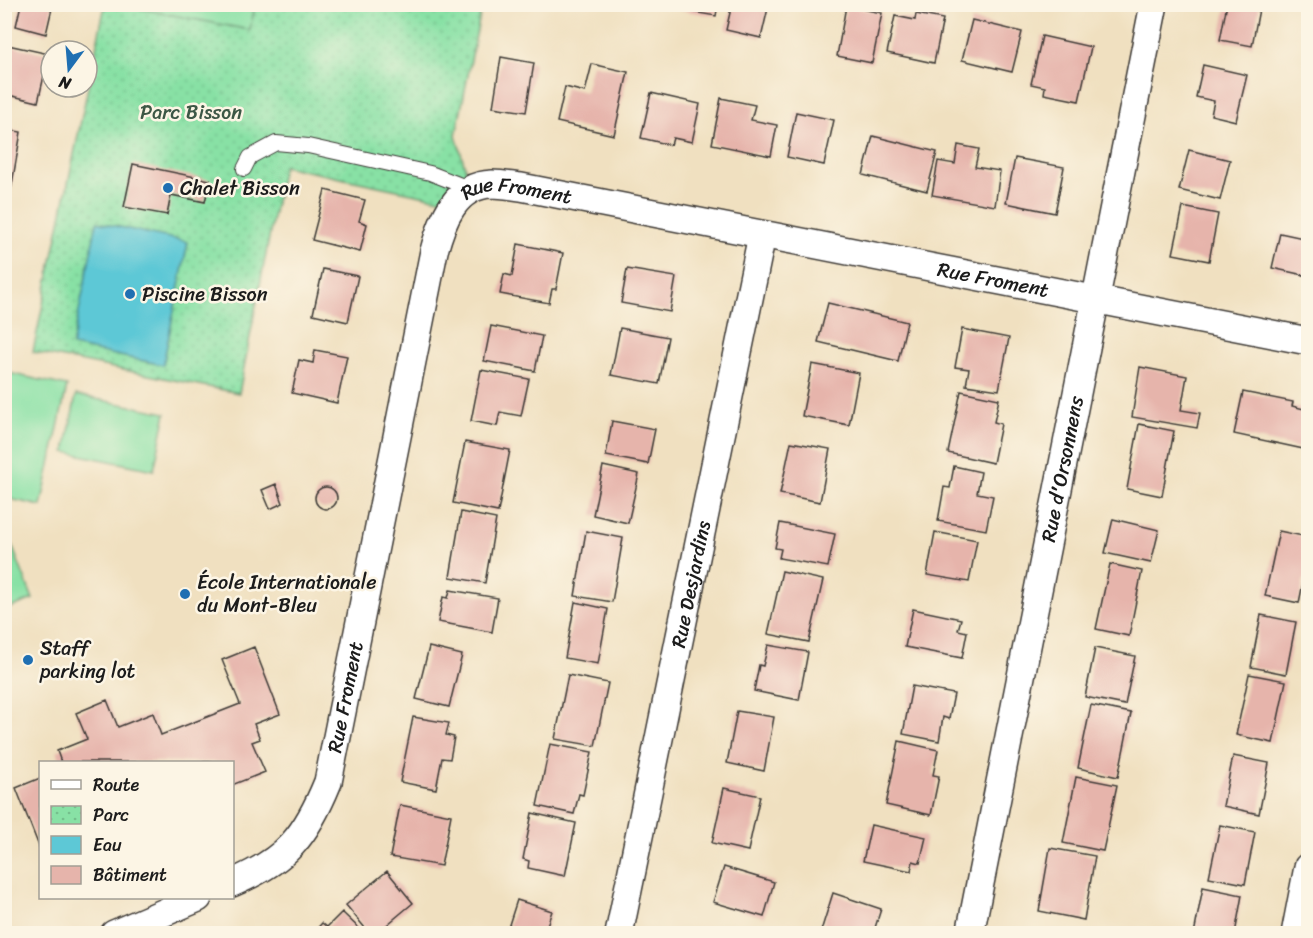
<svg xmlns="http://www.w3.org/2000/svg" width="1313" height="938" font-family="Sriracha,sans-serif">
<style>
.park{fill:url(#park-dots);stroke:#527e60;stroke-width:1.5}
.garden{fill:#88e1a5;stroke:#527e60;stroke-width:1.5}
.water{fill:#5dc8d6;stroke:#3c7279;stroke-width:1.5}
.building{fill:#e6b4ab}
.lines{fill:none;stroke-linecap:round;stroke-linejoin:round}
.lane-casing{stroke:#3c3935;stroke-width:16}
.street-casing{stroke:#3c3935;stroke-width:30}
.lane{stroke:#fff;stroke-width:14}
.street{stroke:#fff;stroke-width:27}
.poi-dot{fill:#1f6fb2;stroke:#fcf5e5;stroke-width:2}
.labels{text-anchor:middle;dominant-baseline:central;stroke-width:5;stroke-linejoin:round;paint-order:stroke}
.park-label{font-size:20px;fill:#3c5745;stroke:#fcf5e5}
.poi-label{font-size:20px;fill:#1c1c1c;stroke:#fcf5e5;text-anchor:start}
.street-label{font-size:20px;fill:#1c1c1c;stroke:#fcf5e5}
</style>
<defs>
<pattern id="park-dots" width="8" height="8" patternUnits="userSpaceOnUse" patternTransform="scale(1.5)"><rect width="8" height="8" fill="#88e1a5"/><path d="M2 2h.1M6 6h.1" fill="none" stroke="#75c08d" stroke-width="1.8" stroke-linecap="round"/></pattern>
</defs>
<rect width="100%" height="100%" fill="#fcf5e5"/>
<filter id="ink" filterUnits="userSpaceOnUse"><feTurbulence type="fractalNoise" baseFrequency=".0167" numOctaves="2"/><feDisplacementMap in="SourceGraphic" scale="12" xChannelSelector="R" yChannelSelector="G"/><feConvolveMatrix kernelMatrix="1 2 1 2 8 2 1 2 1" color-interpolation-filters="sRGB"/></filter>
<filter id="wash" filterUnits="userSpaceOnUse"><feTurbulence type="fractalNoise" baseFrequency=".008" numOctaves="4" result="noise"/><feDisplacementMap in="SourceGraphic" scale="24" xChannelSelector="R" yChannelSelector="G"/><feGaussianBlur stdDeviation="1.35" result="paint"/><feColorMatrix in="noise" values="0 0 0 0 0 0 0 0 0 0 0 0 0 0 0 0 0 1.4 0 .05"/><feComposite in="paint" operator="in"/></filter>
<g filter="url(#wash)">
<rect width="100%" height="100%" fill="#f0e0c0"/>
<path class="park" d="M105,5H482L456,135L471,189L454,202L283,166L239,393L33,352Z"/>
<path class="garden" d="M132,4H255V5L250,30L131,7Z
M9,373L67,386L41,506L5,498L4,393Z
M76,395L166,413L154,470L65,452Z
M5,528L33,599L5,610H4Z"/>
<path class="water" d="M97,222L188,242L163,365L72,346Z"/>
<g id="blocks">
<path class="building" d="M21,4H53L46,34L16,26Z
M669,4H718L716,16L668,8Z
M732,4H769L761,38L726,30Z
M1227,4H1260L1252,46L1220,40Z
M846,6L882,13L872,63L837,56Z
M916,14L943,19L934,63L887,53L895,16L915,20Z
M972,20L1022,32L1012,72L962,60Z
M1042,36L1091,47L1079,101L1044,94L1045,87L1031,84Z
M8,45L49,54L38,102L4,94V61Z
M501,57L534,63L526,112L493,107Z
M592,64L628,72L614,135L557,122L565,87L585,92Z
M1203,65L1247,75L1236,121L1211,115L1214,101L1196,97Z
M651,93L700,104L692,142L673,138L671,145L641,138Z
M721,98L755,105L751,120L777,125L771,156L712,144Z
M796,112L834,120L824,165L787,157Z
M4,129L21,132L11,190L4,188Z
M873,136L937,152L927,191L863,175Z
M958,145L979,149L975,167L1000,171L995,206L932,195L938,161L955,164Z
M1189,150L1230,160L1220,200L1179,190Z
M1015,158L1064,167L1055,213L1006,203Z
M133,164L210,180L205,202L171,195L167,215L124,207Z
M325,190L365,200L359,221L367,224L360,252L312,240Z
M1183,207L1218,214L1209,261L1173,254Z
M1280,233L1308,239V276L1272,268Z
M518,244L563,253L556,289H552L549,303L500,294L504,274L512,276Z
M323,269L358,276L348,322L313,314Z
M627,269L676,277L670,312L621,303Z
M828,303L907,322L898,361L818,342Z
M491,326L542,336L535,371L484,361Z
M620,328L668,337L659,384L611,375Z
M962,329L1009,338L999,390L966,385L969,369L955,367Z
M315,350L347,356L337,403L292,393L299,360L313,363Z
M812,364L859,373L849,425L802,416Z
M1140,367L1187,376L1181,410L1200,413L1197,428L1132,417Z
M481,370L529,379L521,416L500,412L497,426L471,421Z
M961,391L999,399L994,422L1001,424L993,463L948,453Z
M1243,392L1293,402L1292,406L1308,410V450L1234,434Z
M612,421L655,429L648,464L606,456Z
M1139,424L1174,431L1162,496L1127,489Z
M465,442L510,450L498,512L453,503Z
M791,442L830,449L820,502L780,494Z
M603,466L639,474L628,523L593,515Z
M954,466L981,472L977,493L993,496L986,530L938,521L944,487L950,488Z
M276,484L283,503L270,509L262,490Z
M315 498a11 11 0 1 1 22 0a11 11 0 1 1-22 0Z
M461,512L496,519L485,583L450,577Z
M1113,519L1159,530L1151,563L1105,553Z
M780,523L835,534L828,567L779,558L781,549L775,548Z
M586,531L623,538L612,602L575,596Z
M1279,531L1308,537V579L1304,578L1299,603L1265,596Z
M935,532L977,540L969,582L927,575Z
M1110,564L1142,571L1129,636L1096,629Z
M782,571L823,580L809,642L768,634Z
M450,590L498,598L492,632L438,622L443,597L448,598Z
M575,602L608,609L598,664L565,658Z
M913,609L961,619L958,630L967,632L962,658L905,647Z
M1261,615L1296,622L1286,674L1251,667Z
M768,645L808,652L799,700L754,691L759,665L763,666Z
M254,647L280,714L254,724L260,739L252,742L265,772L232,785V762H61L57,751L87,739L76,713L107,700L118,727L153,713L161,735L240,704L222,660Z
M429,647L462,655L449,707L416,699Z
M1095,648L1135,656L1125,705L1085,697Z
M1249,674L1286,681L1273,743L1236,735Z
M568,675L608,683L595,746L555,739Z
M912,686L954,694L949,719L943,717L939,741L903,734Z
M1091,705L1131,713L1118,777L1078,768Z
M737,711L774,717L764,771L727,763Z
M413,717L449,723L446,735L454,737L450,759L442,758L436,789L400,782Z
M899,741L938,750L933,775L939,776L931,815L886,805Z
M550,744L592,752L583,795L579,794L574,814L537,806Z
M1233,756L1269,763L1259,814L1223,806Z
M1076,777L1117,785L1103,851L1063,843Z
M40,778V849L16,788Z
M724,788L760,796L748,851L712,843Z
M400,805L451,815L441,866L390,857Z
M532,813L576,823L565,876L528,868L529,861L523,859Z
M871,825L926,837L920,863L913,861L911,871L863,861Z
M1220,825L1255,832L1245,884L1209,877Z
M1050,848L1095,856L1084,920L1039,911Z
M724,867L774,882L764,917L713,902Z
M387,871L413,903L376,934H370L346,905Z
M1203,887L1242,895L1235,934H1194Z
M833,893L881,909L873,934H820Z
M517,900L552,911L544,934H506Z
M342,912L365,934H312L322,923L327,927Z"/>
</g>
</g>
<g filter="url(#ink)">
<use href="#blocks" fill-opacity="0" stroke="#3c3935" stroke-width="1.5"/>
<g class="lines">
<g class="lane-casing">
<path id="lane" d="M244,169L250,157L276,143L308,146L430,173L471,189"/>
</g>
<g class="street-casing">
<g id="street">
<path id="s1" d="M232,883C287,860 306,836 328,782L434,251C442,221 455,185 492,184C502,184 512,186 521,187L1308,341"/>
<path d="M114,934L198,898"/>
<path id="s2" d="M619,934L762,235"/>
<path id="s3" d="M970,934L1154,4"/>
<path d="M1295,934L1308,867"/>
</g>
</g>
<use href="#lane" class="lane"/>
<use href="#street" class="street"/>
</g>
</g>
<g class="poi-dot">
<circle cx="168" cy="188" r="6"/>
<circle cx="130" cy="294" r="6"/>
<circle cx="185" cy="594" r="6"/>
<circle cx="28" cy="660" r="6"/>
</g>
<g class="labels">
<g class="park-label">
<text x="191" y="112">Parc Bisson</text>
</g>
<g class="poi-label">
<text x="180" y="188">Chalet Bisson</text>
<text x="142" y="294">Piscine Bisson</text>
<text x="197" y="582">École Internationale<tspan x="197" dy="23">du Mont-Bleu</tspan></text>
<text x="40" y="648">Staff<tspan x="40" dy="23">parking lot</tspan></text>
</g>
<g class="street-label">
<text stroke="none"><textPath href="#s1" startOffset="806">Rue Froment</textPath></text>
<text stroke="none"><textPath href="#s1" startOffset="1292">Rue Froment</textPath></text>
<text stroke="none"><textPath href="#s3" startOffset="474">Rue d'Orsonnens</textPath></text>
<text stroke="none"><textPath href="#s2" startOffset="357">Rue Desjardins</textPath></text>
<text stroke="none"><textPath href="#s1" startOffset="231">Rue Froment</textPath></text>
</g>
</g>
<rect width="1313" height="938" fill="none" stroke="#fcf5e5" stroke-width="24"/>
<rect x="39" y="761" width="195" height="138" fill="#fcf5e5" stroke="#a29e95" stroke-width="1.5"/>
<rect x="51" y="780" width="30" height="9" fill="#ffffff" stroke="#a29e95" stroke-width="1.5"/>
<text x="93" y="791" font-size="18" fill="#1c1c1c">Route</text>
<rect x="51" y="806" width="30" height="18" fill="url(#park-dots)" stroke="#a29e95" stroke-width="1.5"/>
<text x="93" y="821" font-size="18" fill="#1c1c1c">Parc</text>
<rect x="51" y="836" width="30" height="18" fill="#5dc8d6" stroke="#a29e95" stroke-width="1.5"/>
<text x="93" y="851" font-size="18" fill="#1c1c1c">Eau</text>
<rect x="51" y="866" width="30" height="18" fill="#e6b4ab" stroke="#a29e95" stroke-width="1.5"/>
<text x="93" y="881" font-size="18" fill="#1c1c1c">Bâtiment</text>
<g transform="translate(69 69) rotate(196)"><circle r="28" fill="#fcf5e5" stroke="#a29e95" stroke-width="1.5"/>
<path d="M0-4.5L10 22L0 15L-10 22Z" fill="#1f6fb2"/>
<text y="-9" font-size="16" font-weight="bold" text-anchor="middle" fill="#1c1c1c">N</text>
</g>
</svg>
